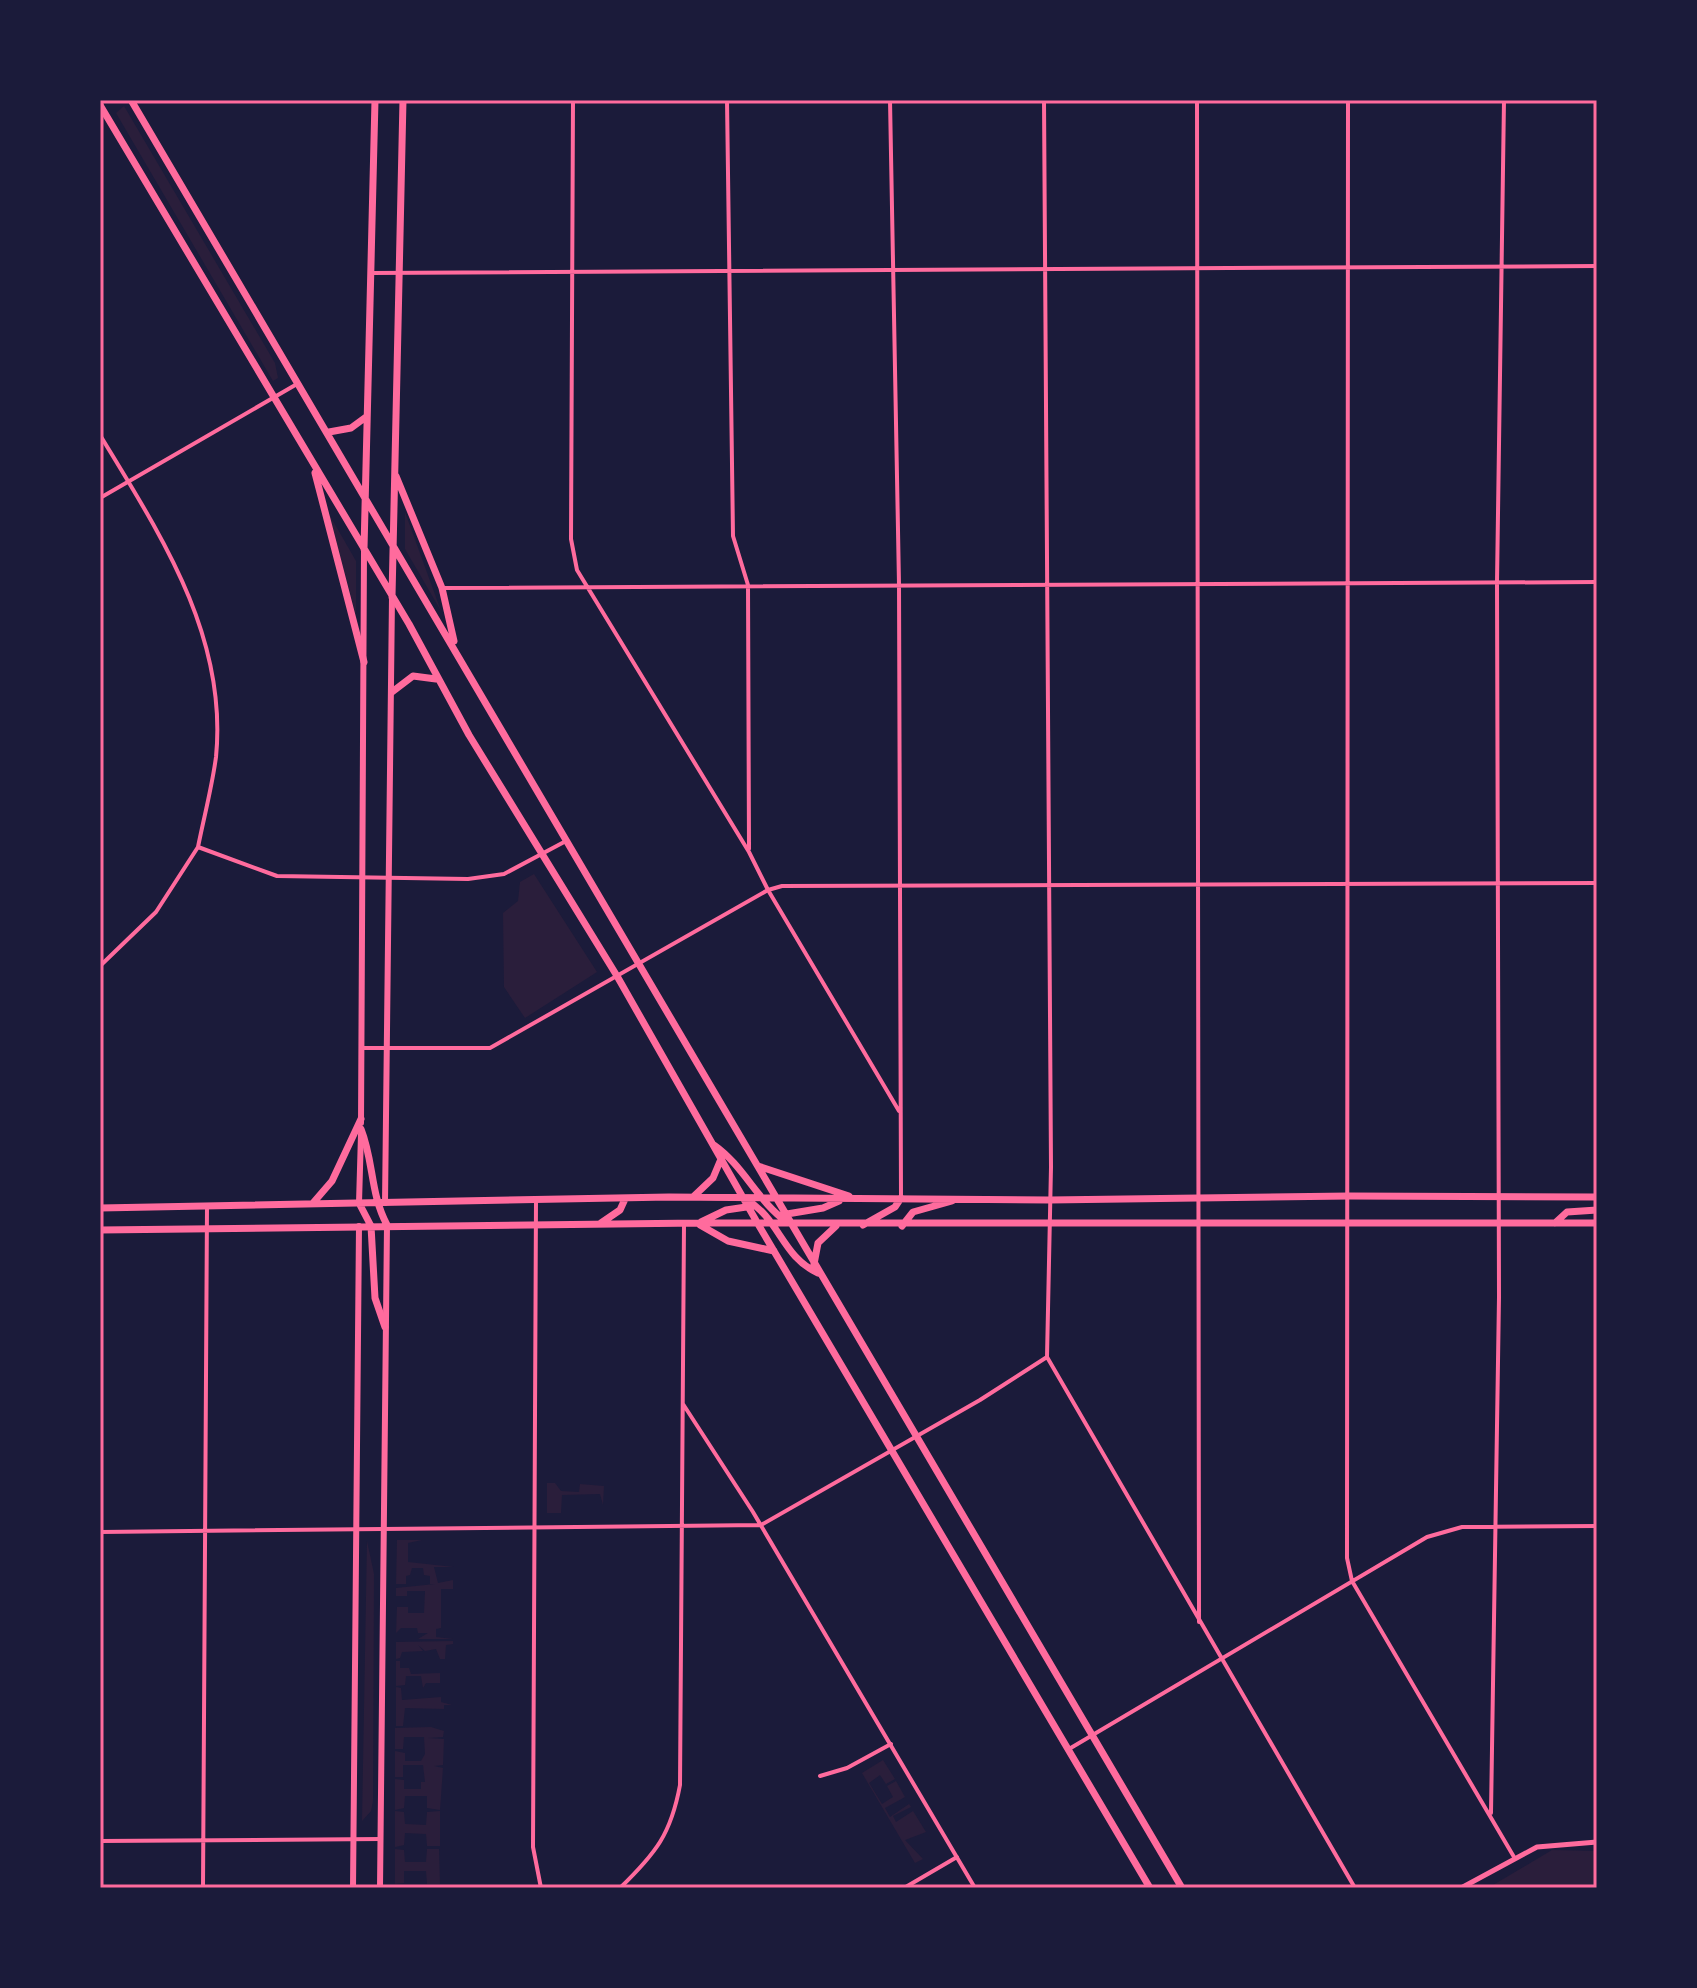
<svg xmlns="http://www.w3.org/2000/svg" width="1697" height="1988" font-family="'Fira Sans Condensed',sans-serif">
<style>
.green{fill:#2a1e3b}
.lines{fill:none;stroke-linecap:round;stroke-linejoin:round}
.minor{stroke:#ff6b9d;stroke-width:4}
.tertiary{stroke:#ff6b9d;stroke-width:5}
.secondary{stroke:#ff6b9d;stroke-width:6}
.primary{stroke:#ff6b9d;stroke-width:7}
.neatline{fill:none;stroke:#ff6b9d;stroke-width:3}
</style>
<rect width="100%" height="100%" fill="#1b1b3a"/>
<path class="green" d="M124,106L275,363L278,378L273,381L116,113Z
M405,512L441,611L405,549Z
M329,514L356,561V615Z
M534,874L597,972L525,1018L504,987L503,913L518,901L520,882Z
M547,1483H555L561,1491L579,1492L580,1484L604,1486L603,1505L600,1494L562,1495L561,1513H547Z
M397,1540H422L408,1543V1562L454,1567H434L438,1583L453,1580V1589H441V1628L436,1629V1637L453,1639H418L428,1633H418L417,1628H401L396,1633L397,1607H408V1613H424L425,1591H407V1596H396V1588L435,1584H430V1576L424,1575L423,1568H412L410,1575L406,1576V1584H396Z
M367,1541L374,1574L373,1801L371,1811L362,1821Z
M453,1641V1644L446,1645L445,1659H440L436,1649L425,1651L418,1645L423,1651L402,1652L400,1658L396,1659V1642Z
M396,1661H400V1668H409L411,1674L440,1673V1683H426L423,1688L421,1676H406L405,1685L396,1686Z
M396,1687L401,1688L402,1700L441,1697V1702L452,1705H444V1709L405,1708L403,1726H396Z
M431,1727L444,1731L443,1737L428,1738L444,1739L443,1765L434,1766L443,1768L440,1810L427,1808V1796H405L404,1808L395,1810V1779L404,1780V1789H421V1782H425L423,1765H403V1777H395V1751L405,1753V1761H421L425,1754L424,1737H404L403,1749H395V1728Z
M883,1760L895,1779L886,1784L880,1775L869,1783L882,1804L893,1797L887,1786L896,1781L905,1797L885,1808L890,1817L909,1804L911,1807L893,1816L896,1822L913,1811L926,1832L905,1840L923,1859L915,1863L862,1773Z
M395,1811L404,1812L405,1824L426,1825L427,1812L440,1811V1846H427L426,1834L405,1833L404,1845L395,1847Z
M395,1849L404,1850L405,1862H426L427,1849H439L440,1884H427L426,1871H404V1883L395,1884Z
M1552,1850L1597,1851V1888H1488Z"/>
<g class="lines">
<path class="minor" d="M573,100L571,539L577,570L749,852L768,890L899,1111
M727,100L733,536L748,585L749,849
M890,100L899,584L901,1198
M1044,100L1051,1167L1047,1357
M1197,100L1199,1622
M1348,100L1347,1558L1352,1581L1514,1857
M371,273L1597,266
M100,435C160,534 228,636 216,757C212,787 204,817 198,847
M100,498L297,384
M443,588L1597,582
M100,966L156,912L198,847L277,876L468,879L504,874L566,841
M362,1048H490L768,890L782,886L1597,883
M536,1200L533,1847L541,1888
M1047,1357L1355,1888
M683,1404L753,1512L975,1888
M100,1532L761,1525L980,1400L1047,1357
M1069,1749L1427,1537L1462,1527L1597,1526
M820,1776L847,1768L891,1744
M1491,1813L1499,1297L1497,582L1504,100
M100,1841L381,1839
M203,1888L207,1206
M620,1888C656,1853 671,1834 680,1785L684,1224
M904,1888L957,1857"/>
<path class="tertiary" d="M1461,1888L1537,1847L1597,1842"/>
<path class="secondary" d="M361,1123L364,551
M359,1203L361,1134
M385,1203L392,597
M353,1888L359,1226
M380,1888L387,1225"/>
<path class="primary" d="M131,100L1182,1888
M100,105L409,624L469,735L617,976L758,1224L1150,1888
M329,432L351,428L366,417
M315,473L364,662
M396,476L442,588L454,641
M364,549L375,100
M392,597L403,100
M392,692L413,676L436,679
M361,1129C374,1162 370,1193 387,1225
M714,1145C744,1166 758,1202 787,1222
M758,1166L849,1196
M693,1197L713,1178L721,1159
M745,1199C780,1218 781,1256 818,1273
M313,1203L332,1181L361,1119
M359,1203L371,1226L375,1298L385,1327
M100,1208L669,1197L1050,1200L1349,1196L1597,1197
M781,1215L823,1208L839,1201
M701,1222L726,1210L753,1206
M601,1223L620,1210L625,1199
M1555,1223L1567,1212L1597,1210
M700,1225L728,1241L774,1251
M863,1225L895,1207L901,1198
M902,1226L913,1212L952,1201
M100,1230L699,1223H1597
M814,1264L818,1243L836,1226"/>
</g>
<rect width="1697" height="1988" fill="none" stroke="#1b1b3a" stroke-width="204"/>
<rect x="102" y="102" width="1493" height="1784" class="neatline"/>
</svg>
